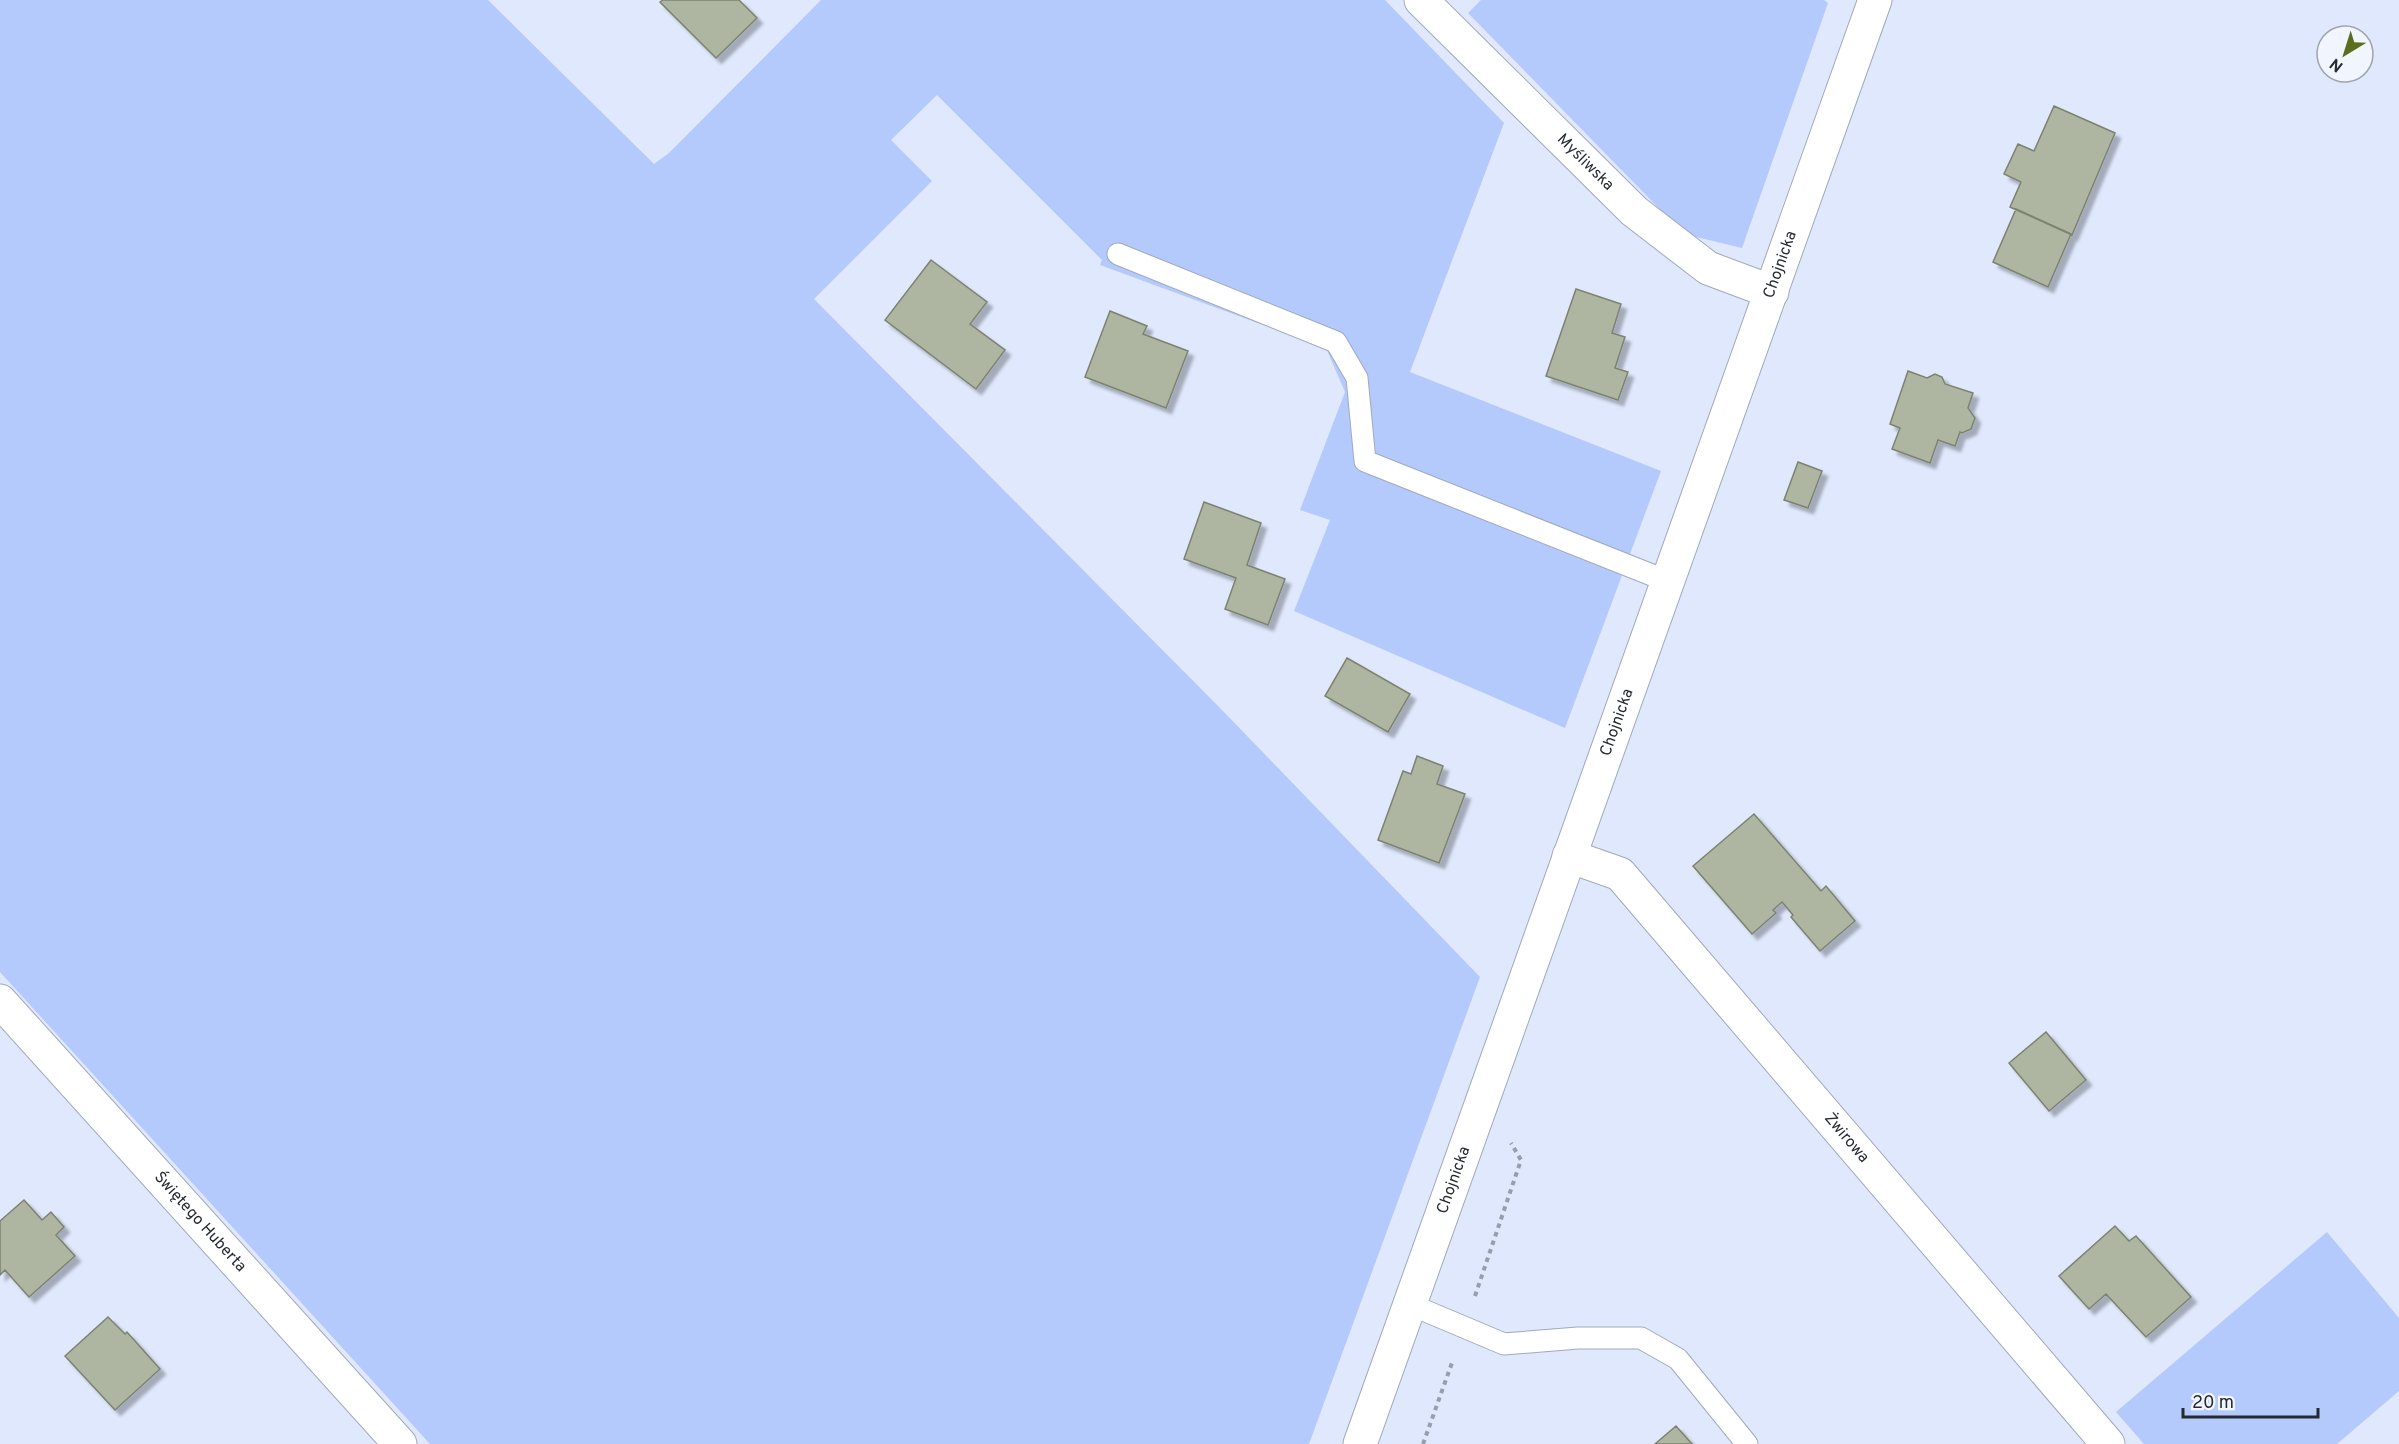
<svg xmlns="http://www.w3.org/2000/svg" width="2399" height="1444" font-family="Overpass,sans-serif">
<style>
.green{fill:#b4cafd}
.building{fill:#aeb5a1;stroke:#7d8370;stroke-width:1.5;filter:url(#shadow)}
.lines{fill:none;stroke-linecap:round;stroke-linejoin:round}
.lane-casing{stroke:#a0a9bc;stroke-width:23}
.street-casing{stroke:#a0a9bc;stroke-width:35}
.secondary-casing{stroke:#a0a9bc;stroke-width:35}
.path{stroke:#969dac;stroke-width:4;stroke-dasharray:4.5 4.5;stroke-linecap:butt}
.lane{stroke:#fff;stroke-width:21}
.street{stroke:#fff;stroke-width:33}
.secondary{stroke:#fff;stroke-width:33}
.labels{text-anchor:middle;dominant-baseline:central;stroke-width:4.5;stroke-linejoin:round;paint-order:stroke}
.street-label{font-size:16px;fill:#262a31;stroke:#f1f5fd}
</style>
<defs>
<filter id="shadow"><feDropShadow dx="5.5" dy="5.5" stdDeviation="1.5" flood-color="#0004"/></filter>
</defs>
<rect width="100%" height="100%" fill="#dfe8fc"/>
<path class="green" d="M0,0H488L654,164L669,153L821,0H1385L1504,123L1410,372L1661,471L1565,728L1294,611L1330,520L1300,510L1345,392L1326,348L1100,265L1102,260L937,95L891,140L932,181L814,299L1222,710L1480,977L1309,1444H430L0,972Z
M1481,0H1824L1828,3L1742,248L1684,234L1468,13Z
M2327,1232L2399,1318V1391L2337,1444H2144L2116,1412Z"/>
<path class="building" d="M663,0H739L757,18L716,58L660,2Z
M2054,106L2115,133L2072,235L2010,207L2021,182L2004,174L2018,144L2034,151Z
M2016,209L2071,234L2048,287L1993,262Z
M931,260L987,302L970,324L1005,350L976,389L885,320Z
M1576,289L1621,304L1612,333L1625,337L1615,368L1628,372L1618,400L1546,376Z
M1110,311L1147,326L1143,334L1188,351L1166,408L1085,377Z
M1908,371L1927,378L1935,374L1942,377L1945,384L1973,393L1968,408L1975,418L1971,429L1962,433L1960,432L1955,446L1938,440L1930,463L1892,449L1900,428L1890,424Z
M1798,462L1822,471L1808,508L1784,500Z
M1204,502L1261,523L1247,565L1285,579L1268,625L1225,609L1236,578L1184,559Z
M1347,658L1410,694L1388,732L1325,696Z
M1417,756L1443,766L1437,784L1465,794L1439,863L1378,840L1403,771L1411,774Z
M1754,814L1821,891L1826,886L1855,921L1820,951L1791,917L1793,915L1782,902L1773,910L1776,913L1752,934L1693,866Z
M2046,1032L2086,1080L2049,1111L2009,1063Z
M24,1200L42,1220L51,1212L64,1227L56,1235L75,1256L29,1297L5,1270L0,1275V1221Z
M2115,1226L2129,1241L2136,1236L2191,1297L2146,1337L2106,1294L2089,1309L2059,1276Z
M108,1317L125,1334L127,1332L160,1369L115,1410L65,1356Z
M1676,1426L1692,1444H1655Z"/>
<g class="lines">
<g class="lane-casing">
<path id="lane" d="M1118,254L1336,342L1357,378L1365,461L1667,581
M1409,1304L1504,1344L1578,1338H1641L1678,1359L1747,1444"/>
</g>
<g class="street-casing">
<g id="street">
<path id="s1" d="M1421,0L1634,211L1708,268L1772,292"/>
<path id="s2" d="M1569,856L1620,874L2108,1444"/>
<path id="s3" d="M0,1001L400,1444"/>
</g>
</g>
<g class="secondary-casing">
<g id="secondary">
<path id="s4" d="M1360,1444L1875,0"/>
</g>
</g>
<path class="path" d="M1475,1296L1521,1160L1511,1143
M1423,1444L1453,1360"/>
<use href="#lane" class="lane"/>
<use href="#street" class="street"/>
<use href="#secondary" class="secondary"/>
</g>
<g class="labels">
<g class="street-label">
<text stroke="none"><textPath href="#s1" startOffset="231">Myśliwska</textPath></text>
<text stroke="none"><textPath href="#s4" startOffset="1252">Chojnicka</textPath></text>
<text stroke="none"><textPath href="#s4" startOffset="766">Chojnicka</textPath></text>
<text stroke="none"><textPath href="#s2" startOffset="402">Żwirowa</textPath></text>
<text stroke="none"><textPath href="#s4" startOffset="280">Chojnicka</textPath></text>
<text stroke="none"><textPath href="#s3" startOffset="298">Świętego Huberta</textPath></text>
</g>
</g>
<g transform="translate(2345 54) rotate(218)"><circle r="28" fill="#f1f5fd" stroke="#a0a4ab" stroke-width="1.5"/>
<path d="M0-4.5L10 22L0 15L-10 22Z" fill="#5a6e1c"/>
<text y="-9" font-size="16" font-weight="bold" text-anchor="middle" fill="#262a31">N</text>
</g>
<path d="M2183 1408v9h135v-9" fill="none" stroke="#262a31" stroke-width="3"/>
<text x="2192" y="1408" font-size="18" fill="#262a31" stroke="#f1f5fd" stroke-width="4.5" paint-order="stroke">20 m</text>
</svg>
